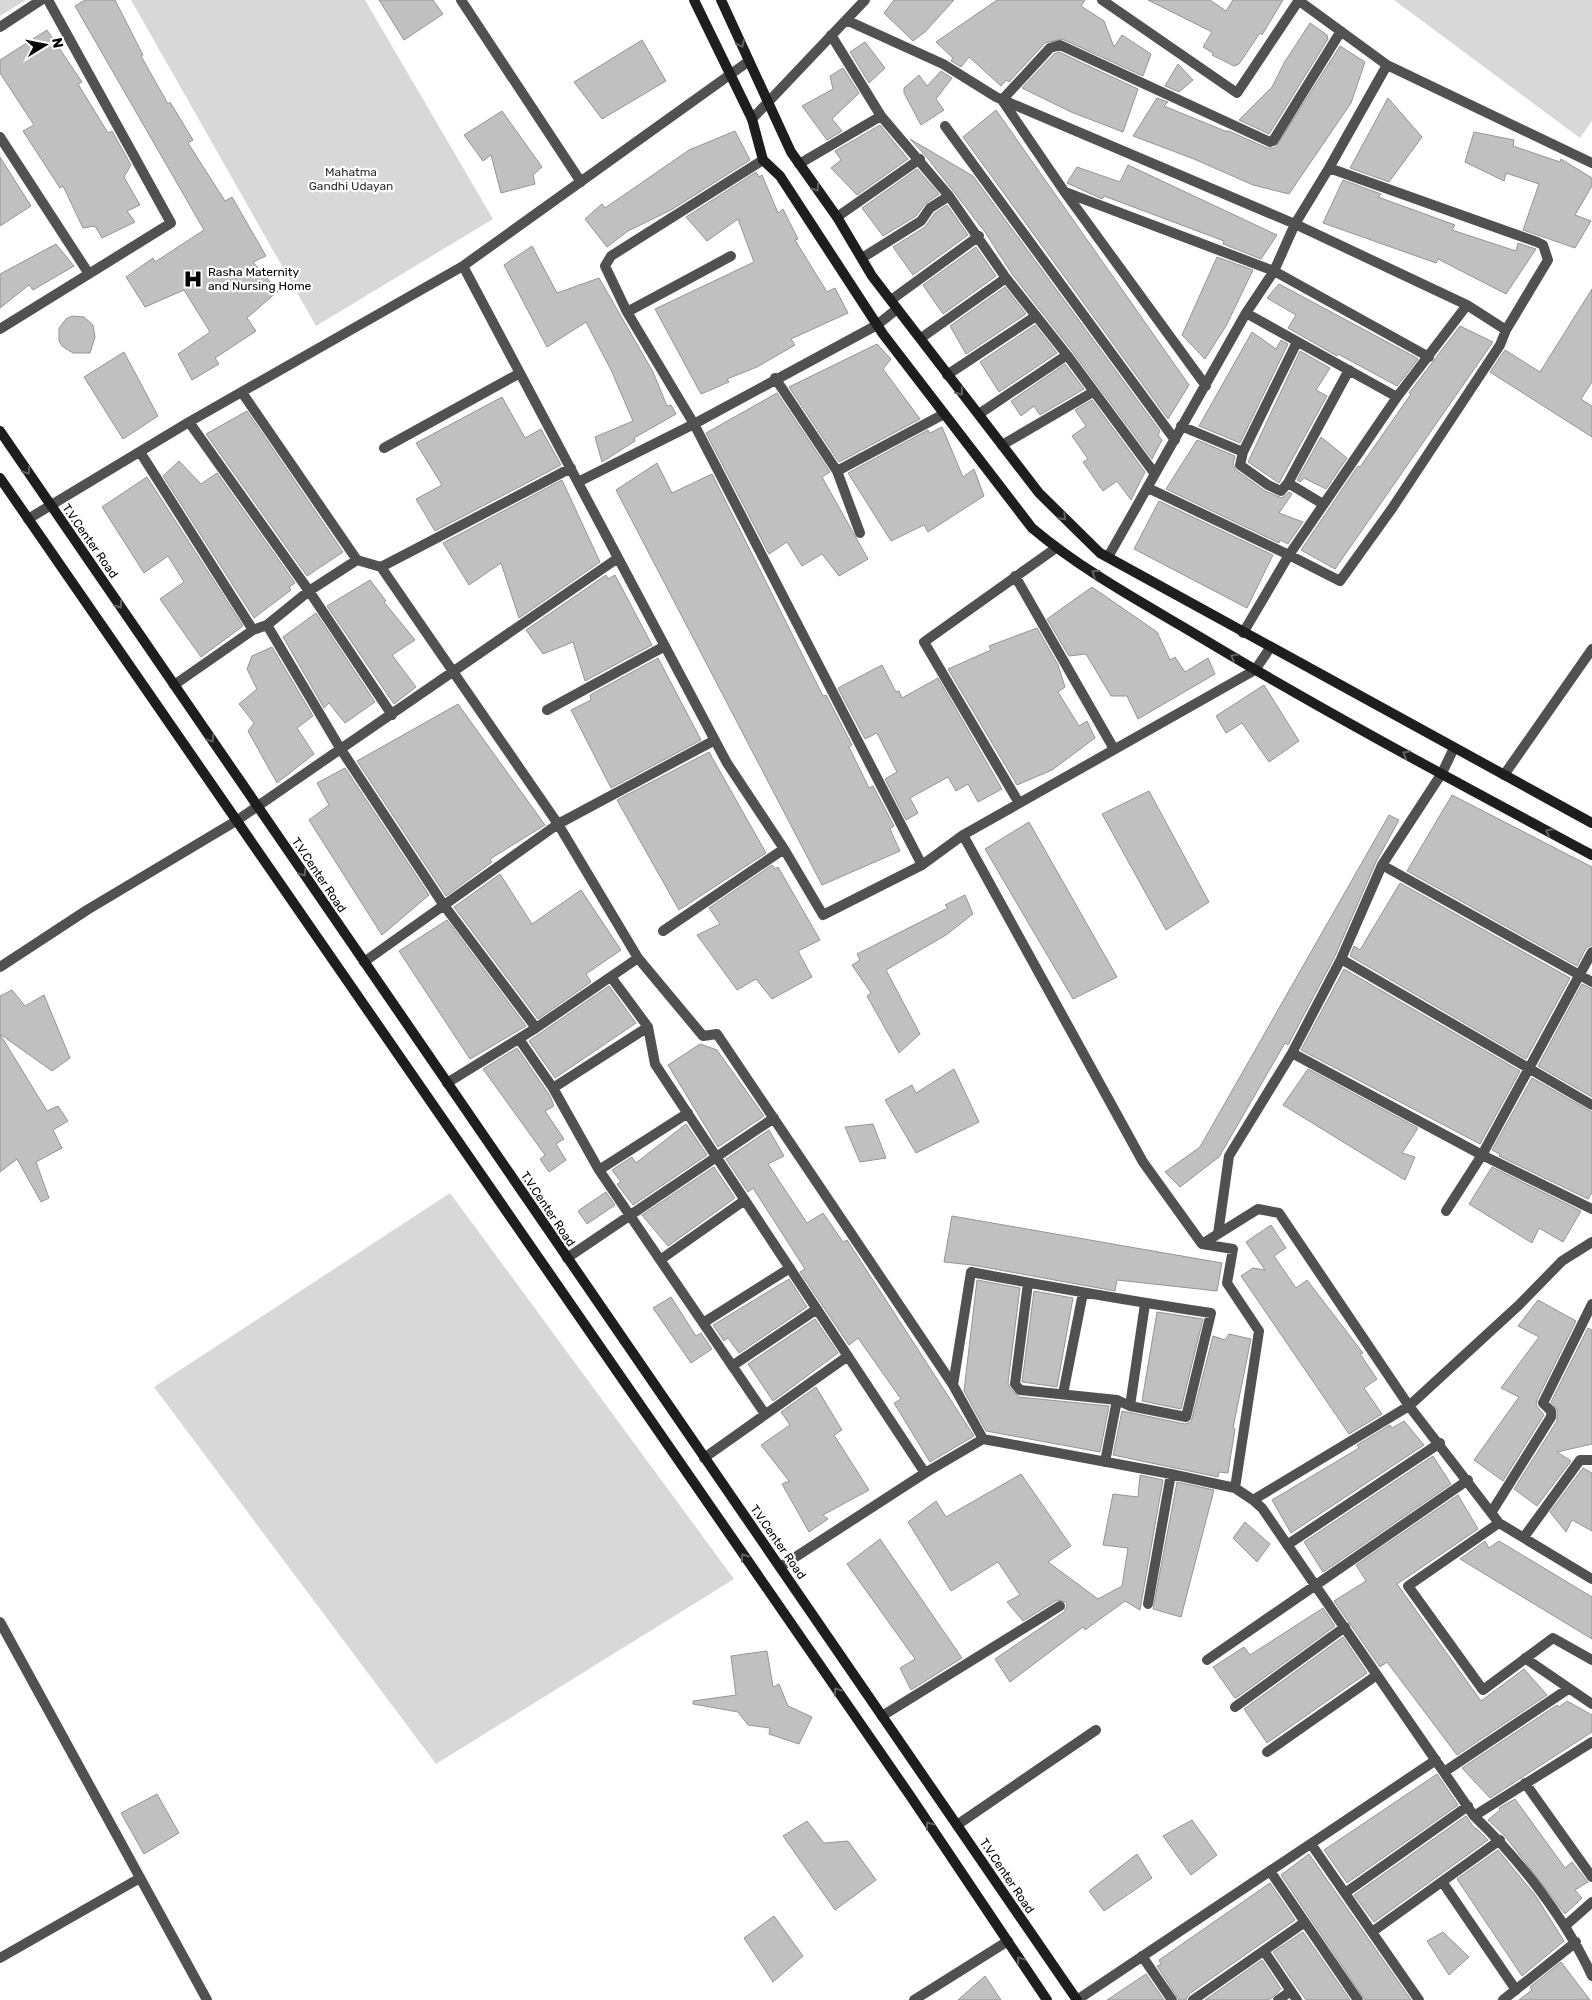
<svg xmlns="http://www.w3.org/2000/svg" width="1592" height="2000" font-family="Rubik,sans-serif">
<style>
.green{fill:#d8d8d8}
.building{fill:#c0c0c0;stroke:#959595}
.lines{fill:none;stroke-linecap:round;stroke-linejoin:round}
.street{stroke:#515151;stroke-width:10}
.secondary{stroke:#1e1e1e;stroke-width:10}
.oneway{stroke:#626262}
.labels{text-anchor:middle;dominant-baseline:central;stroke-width:4.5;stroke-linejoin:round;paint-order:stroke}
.park-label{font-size:12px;fill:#2f2f2f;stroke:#fff}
.poi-label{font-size:12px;fill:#000;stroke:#fff;text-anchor:start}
.street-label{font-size:12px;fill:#000;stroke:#fff}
</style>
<rect width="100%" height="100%" fill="#fff"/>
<path class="green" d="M0,0H26L0,16Z
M131,0H365L493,219L316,326Z
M1394,0H1592V121L1580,138Z
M450,1193L734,1579L436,1764L154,1387Z"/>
<path class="building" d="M85,0H115L143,55L141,56L168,104L170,102L193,140L188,143L225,201L232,197L266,256L253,262L278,291L247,318L256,331L215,358L219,364L192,380L178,354L210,332L184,290L145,307L126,277L153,258L155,262L204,230L75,6Z
M379,0H433L443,14L404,40Z
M894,0H954L925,32L913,41L884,13Z
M997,0H1085L1081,6L1104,21L1114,47L1122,35L1151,54L1143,76L1062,39L1045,43L1009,82L1006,80L1001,86L969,57L961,67L951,61L953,58L936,42Z
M1148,0H1210L1226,11L1233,0H1283L1262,35L1260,33L1239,64L1234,66L1212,55L1213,53L1203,47L1212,32Z
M1310,23L1327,35L1328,39L1269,134L1239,120L1272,87L1284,63Z
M47,30L82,82L78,84L108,133L112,131L131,165L124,177L140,205L127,211L135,222L102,238L95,226L83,228L63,186L60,188L23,131L34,125L0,73V60Z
M642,40L666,81L602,119L574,82Z
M865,42L885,68L869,83L850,52Z
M1340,46L1365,62L1351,103L1289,194L1253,185L1194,159L1133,136L1157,98L1168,102L1164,106L1225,131H1229L1267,148H1275Z
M1059,52L1138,89L1123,132L1071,112L1022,88L1054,54Z
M1178,64L1193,80L1179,92L1165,86Z
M843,68L859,93L832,119L842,131L827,140L802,106L833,89L830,76Z
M941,71L952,78L936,99L944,110L921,125L904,93V88L919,75L927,86Z
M1388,98L1422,137L1389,182L1350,168Z
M996,110L1189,385L1168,419L963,137Z
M502,111L542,167L533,175L535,184L501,193L491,155L483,161L464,135Z
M880,125L908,159L857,195L831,168L841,160L835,151Z
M735,131L750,160L671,210L628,231L607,247L585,219L602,204L605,208L689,150Z
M1474,132L1514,140L1513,146L1560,162L1561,159L1592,178V186L1575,215L1591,221L1575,248L1523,230L1539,184L1506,173L1504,181L1465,162Z
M910,139L973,176L1160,431L1158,435L1162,440L1152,459L1072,351L1012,274L985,232L954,192L925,155Z
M0,157L31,206L0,226Z
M1128,165L1277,235L1261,259L1223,244L1224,241L1104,196L1102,199L1067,183L1077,167L1120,182Z
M917,169L939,194L925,204L916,216L883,236L862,208Z
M756,172L759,177L762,175L778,213L783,209L798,239L795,240L827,292L835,288L848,313L791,339L795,345L757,367L727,379L729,382L701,394L655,309L754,262L738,219L707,241L686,217Z
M1343,180L1381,194L1378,197L1455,225L1452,230L1516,251L1518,243L1536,249L1506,294L1438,259L1436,263L1323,223Z
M947,205L968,235L913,275L893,247L925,227L935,213Z
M56,244L74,266L33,290L29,285L0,308V274Z
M532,246L557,293L599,278L653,372L667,406L671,405L676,414L634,438L635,441L602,462L595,437L633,421L611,370L586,322L547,347L504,265Z
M976,247L996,276L943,314L923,285Z
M1217,257L1253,270L1226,326L1205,359L1182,335Z
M1279,284L1417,358L1418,359L1397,386L1338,354L1337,356L1288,328L1296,315L1267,298Z
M1005,287L1026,314L966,354L950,326Z
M1592,289V382L1581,399L1592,406V437L1490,372L1505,350L1540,372Z
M72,316L84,317L93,325L95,337L90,353H73L62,346L59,341V328L66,319Z
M1035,325L1057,353L999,392L980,362Z
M1460,326L1493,342L1335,569L1301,550L1358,466L1360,467L1411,394L1409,393Z
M1252,332L1276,349L1281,340L1288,344L1240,443L1199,426Z
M877,344L891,359L883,369L920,419L839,462L789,387Z
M1300,351L1330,368L1316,390L1327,396L1279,483L1248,462Z
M124,352L158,416L123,439L84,377Z
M1065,364L1084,389L1040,415L1034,406L1021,416L1011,401Z
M777,393L830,472L822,477L868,559L839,576L822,554L802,566L787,542L769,554L706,433Z
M502,397L525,438L541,429L561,465L435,531L416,499L442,485L416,443Z
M1092,400L1145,472L1131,500L1117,481L1103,491L1083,462L1088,459L1072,436L1086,426L1075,410Z
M247,411L343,552L307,576L206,434Z
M942,427L963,477L974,469L984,496L928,532L924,525L891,541L848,473L928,430L930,433Z
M1321,437L1347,458L1326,489L1304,478L1300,482L1297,480Z
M1197,440L1235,456L1233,464L1236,470L1265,491L1282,498L1289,492L1292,494L1279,513L1303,522L1288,544L1280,540L1279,543L1166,489Z
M179,461L201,484L217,473L295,583L289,587L291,590L254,618L163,476Z
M657,463L672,493L712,474L823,696L826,695L852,745L849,747L869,788L873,786L894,826L890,829L900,851L822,885L616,490Z
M147,477L243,626L201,657L160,599L184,582L168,556L144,573L102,507Z
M562,480L600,562L519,618L501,563L469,585L443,543Z
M1159,501L1273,555L1247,608L1134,549Z
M606,575L608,579L615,575L652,645L585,681L573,642L543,654L526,630Z
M370,580L386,601L384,602L415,640L392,655L416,687L394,704L327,606Z
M1092,587L1157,632L1170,660L1175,657L1185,672L1208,658L1215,674L1138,719L1127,696H1111L1086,654L1069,656L1047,619Z
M316,613L375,702L345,723L329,703L324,708L283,637Z
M1037,628L1058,665L1065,687L1058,692L1079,726L1087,721L1095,738L1052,770L1017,785L948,669L991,650L989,646Z
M272,647L313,716L297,728L314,754L277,783L248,731L254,723L239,704L257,689L247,669L252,656Z
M658,658L701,740L611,788L571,710L591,700L590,695Z
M882,665L896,692L899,691L902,698L938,678L1002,789L978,802L968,784L956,791L948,777L910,798L918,813L906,820L885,779L897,772L877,733L865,739L838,688Z
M1264,685L1299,741L1269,762L1242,723L1226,733L1216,716Z
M458,704L545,825L490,859L492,862L446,896L357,761Z
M709,752L766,853L679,910L617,800Z
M345,768L429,895L382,935L309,820L329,805L317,783Z
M1149,791L1209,902L1166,930L1102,814Z
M1452,795L1592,867V945L1586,948L1577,966L1407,871Z
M1389,815L1399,820L1376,862L1335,956L1288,1045L1285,1043L1219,1157L1180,1187L1165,1172L1200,1147Z
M1029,822L1117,977L1073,999L985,849Z
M772,865L775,869L778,867L820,940L798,951L812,977L772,999L756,979L737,990L697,935L720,924L709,908Z
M500,874L532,924L581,890L621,950L586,974L591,982L538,1019L454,907Z
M1400,883L1570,978L1526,1059L1350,956L1354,946L1360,950Z
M965,895L973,914L946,935L886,970L920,1034L899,1053L867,996L871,993L852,965L860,960L857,954L948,908L945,905Z
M447,920L526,1026L470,1059L399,951Z
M1344,969L1520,1071L1480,1144L1301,1050Z
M1582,984L1592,989V1097L1538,1066Z
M609,986L636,1023L555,1078L529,1041Z
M12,990L25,1006L44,995L70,1058L52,1071L0,1034L47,1111L58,1106L68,1121L53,1130L62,1148L36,1162L49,1198L41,1202L17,1159L0,1172V996Z
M700,1044L717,1050L764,1116L718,1147L668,1065Z
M517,1048L550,1096L554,1106L545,1111L564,1139L556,1144L566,1160L549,1172L540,1159L545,1155L483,1069Z
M954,1069L979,1122L916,1153L885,1100L912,1085L916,1093Z
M1308,1069L1418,1128L1402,1153L1415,1157L1405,1180L1283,1105Z
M1532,1078L1592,1112V1193L1588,1199L1499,1156L1500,1154L1492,1150Z
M686,1124L707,1155L633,1205L617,1184L621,1182L612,1170L632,1157L636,1163Z
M873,1124L886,1158L860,1162L845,1127Z
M769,1130L784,1156L768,1164L807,1223L823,1213L843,1242L847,1240L974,1436L930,1462L894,1403L901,1399L858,1338L849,1345L800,1272L805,1269L753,1188L748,1192L726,1159Z
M714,1167L735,1198L668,1246L642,1215Z
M1492,1167L1581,1211L1563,1242L1539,1228L1532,1243L1469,1204Z
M606,1192L615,1205L587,1224L578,1211Z
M952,1216L1222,1263L1217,1291L1117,1280L1115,1291L972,1265L944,1262Z
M1271,1225L1286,1248L1274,1256L1296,1288L1307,1280L1363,1353L1360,1354L1377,1379L1364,1388L1382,1414L1349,1434L1241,1276L1253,1268L1265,1270L1246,1242Z
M789,1279L807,1307L739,1353L728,1338L724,1341L713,1325Z
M977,1280L1020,1288L1008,1383L1010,1388L1019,1397L1109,1406L1100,1452L986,1431L964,1391Z
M1034,1291L1073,1298L1057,1387L1022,1382Z
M671,1297L696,1336L701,1333L712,1349L691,1363L653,1308Z
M1538,1300L1576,1321L1537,1400L1536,1405L1544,1415L1503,1481L1474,1460L1519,1397L1501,1388L1539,1337L1518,1326Z
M1157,1312L1203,1319L1181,1409L1142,1401Z
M815,1319L838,1353L773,1401L748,1364Z
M1588,1328L1592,1330V1444L1557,1452L1571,1461L1537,1506L1514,1489L1557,1421V1409L1551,1402Z
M1229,1334L1251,1339L1233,1428L1235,1429L1228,1473L1219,1472L1218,1477L1113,1455L1122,1411L1185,1424L1191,1422L1213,1336L1225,1340Z
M816,1387L842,1430L834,1435L869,1490L823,1515L828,1519L809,1532L782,1484L789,1481L761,1445L790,1425L781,1412Z
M1404,1421L1424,1445L1291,1533L1272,1500L1359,1448L1357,1445L1390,1425L1392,1428Z
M1433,1456L1451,1484L1323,1572L1304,1542Z
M1583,1468L1592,1473V1531L1572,1520L1566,1532L1550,1512Z
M1021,1474L1071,1546L1048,1562L1098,1599L1122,1586L1128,1548L1103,1545L1113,1494L1138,1497L1140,1475L1163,1480L1140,1610L1125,1601L1085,1630L1083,1627L1010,1682L995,1659L1064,1612L1067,1606L1066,1602L1057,1600L1023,1621L1007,1602L1020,1595L998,1562L951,1591L908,1522L936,1501L946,1517Z
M1177,1482L1214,1490L1181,1617L1153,1609Z
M1458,1495L1478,1529L1397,1584L1481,1701L1524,1669L1547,1695L1457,1755L1387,1662L1380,1667L1334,1601L1366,1581L1356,1565Z
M1245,1522L1270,1544L1257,1562L1233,1538Z
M880,1539L962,1658L911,1690L900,1668L915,1659L847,1564Z
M1485,1541L1489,1548L1499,1541L1592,1597V1639L1460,1559Z
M1323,1608L1335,1626L1236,1698L1234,1697L1213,1667L1244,1647L1250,1655Z
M1343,1637L1367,1673L1267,1743L1244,1709Z
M767,1651L773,1687L779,1684L788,1706L812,1717L799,1744L769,1734L770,1728L748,1725L738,1712L693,1704V1701L736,1695L731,1656Z
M1567,1701L1592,1715V1732L1490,1798L1462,1768L1557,1705L1559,1707Z
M1437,1774L1458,1805L1347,1883L1324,1850Z
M157,1794L179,1833L144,1854L121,1813Z
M1515,1799L1565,1868L1572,1862L1588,1882L1575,1890L1582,1898L1565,1914L1505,1836L1488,1820L1500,1810L1499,1808Z
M1466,1816L1475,1829L1476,1828L1488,1840L1374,1922L1354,1895Z
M1192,1820L1217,1855L1191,1875L1163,1836Z
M807,1821L824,1843L848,1841L876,1880L835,1910L783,1836Z
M1498,1850L1535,1895L1564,1941L1522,1976L1457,1879Z
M1137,1854L1152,1878L1104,1911L1089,1891Z
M1309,1854L1411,2000H1365L1281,1875Z
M1270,1883L1295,1920L1189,1994L1186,2000H1179L1157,1966L1161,1964L1159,1960Z
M774,1916L803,1956L773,1982L744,1938Z
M1303,1932L1350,2000H1306L1294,1983L1273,1952Z
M1443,1932L1469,1957L1449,1975L1427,1941Z
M1262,1960L1281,1989L1272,1998L1268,2000H1205Z
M1561,1962L1590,2000H1519L1532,1990L1530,1987Z
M1146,1974L1164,2000H1107Z
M985,1976L1001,2000H958Z"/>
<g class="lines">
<path class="street" d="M461,0L581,182
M1102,0L1237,93L1299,0
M1298,0L1387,65L1592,163
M846,20L943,64L996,97L1295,224L1467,305L1506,330
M0,27L41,0
M831,35L881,116L949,196L1006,278L1067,355L1155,474
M752,119L865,0
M945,126L1175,440
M0,137L89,274
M763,160L611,256L605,266L627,312L694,424L922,865
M799,164L881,116
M1065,192L1274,271L1429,357
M837,217L920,159
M862,258L921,221L930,208L949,196
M463,266L727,763L784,849L823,915L922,865L963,835L1255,670L1270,648
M891,300L979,236
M627,312L731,256
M1246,313L1397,397
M0,329L171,223L48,0
M921,338L1006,278
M947,375L1036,316
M775,378L837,471L860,533
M1206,386L1064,191L1002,100L1050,48L1060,45L1270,142L1273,141L1341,31
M243,394L357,560L381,567L558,824L638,958L703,1036L717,1034L953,1385L983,1439
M979,414L1067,355
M189,422L309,591L392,715
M1181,426L1243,452L1240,465L1268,485L1281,491L1288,483L1323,504
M1002,445L1093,392
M384,448L520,373
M140,452L253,630
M1243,452L1297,342
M837,471L944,414
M578,482L694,424L877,325L897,309
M1288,483L1349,370
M1148,488L1289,555L1340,581L1393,507L1500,345L1506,330L1548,260L1543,245L1537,242L1329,168
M28,519L189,422L463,266L749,61
M1108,557L1246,313L1274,271L1295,224L1329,168L1387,65
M381,567L571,468
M1015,576L1114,749
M267,625L340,748L443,904L536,1028
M1243,633L1289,555L1397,397L1467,305
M174,685L253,630L267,625L309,591L357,560
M547,710L665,646
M1504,775L1592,649
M1019,803L924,642L1056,548
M963,835L1143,1162L1202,1244L1258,1209L1279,1213L1409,1406L1499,1523L1592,1579
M1382,865L1592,982
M663,931L784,849
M1341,959L1592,1105
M364,962L558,824L715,740
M0,967L87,910L236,821L618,558
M611,977L648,1027L655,1064L925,1473
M519,1039L553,1088L599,1170L765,1414
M1292,1053L1482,1155L1592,1209
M447,1083L536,1028L638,958
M553,1088L648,1027
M599,1170L688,1113
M1446,1211L1482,1155L1592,952
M1218,1234L1229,1156L1292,1053L1341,959L1382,865L1442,773L1454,748
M1202,1244L1233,1249L1227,1283L1259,1331L1235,1488
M567,1258L774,1118
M660,1260L745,1200
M703,1323L790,1268
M732,1366L817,1309
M953,1385L971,1272C1051,1287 1131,1301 1211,1313L1186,1417L1130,1406L1117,1400L1020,1390L1015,1384L1028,1283
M1063,1394L1083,1293
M1130,1406L1145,1304
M704,1458L848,1356
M1105,1462L1117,1400
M1253,1500L1409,1406L1519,1305L1562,1261L1592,1242
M1491,1513L1551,1417V1411L1543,1403L1592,1304
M1499,1523L1408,1586L1483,1690L1553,1638L1592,1660
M1524,1537L1580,1460H1592
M1287,1545L1440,1443
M780,1567L925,1473L983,1439L1171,1474L1235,1488L1253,1500L1262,1508L1474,1816C1519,1859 1566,1919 1592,1976
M1148,1604L1171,1474
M0,1622L207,2000
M1525,1658L1592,1704
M1207,1660L1468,1480
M1235,1707L1345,1627
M882,1716L1060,1606
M1267,1752L1377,1675
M1444,1772L1568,1689
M1525,1783L1592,1877
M1474,1816L1592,1742
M957,1825L1096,1730
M1311,1844L1419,2000
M1270,1871L1358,2000
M1443,1883L1516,1990
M1345,1893L1468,1806
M1565,1926L1592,1902
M1372,1932L1500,1840
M1264,1951L1297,2000
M1142,1956L1172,2000
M0,1958L140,1878
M914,2000L1008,1941
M1077,2000L1436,1760
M1193,2000L1305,1922
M1278,2000L1291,1991
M1503,2000L1576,1942"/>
<path class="secondary" d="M694,0L752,119L763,160L780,176L883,334L1032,528C1083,571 1143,603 1200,637C1328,714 1460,784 1592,855
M721,0L791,152L837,217L872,276L1039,493L1100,553L1592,823
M0,431L1077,2000
M0,478L911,1797L1047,2000"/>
</g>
<defs><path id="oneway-chevron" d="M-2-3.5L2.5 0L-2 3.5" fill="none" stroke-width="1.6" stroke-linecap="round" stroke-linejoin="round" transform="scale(1.25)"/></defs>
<g class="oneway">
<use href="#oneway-chevron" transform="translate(741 44) rotate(65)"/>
<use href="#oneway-chevron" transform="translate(816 188) rotate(54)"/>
<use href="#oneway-chevron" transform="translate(960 392) rotate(51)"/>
<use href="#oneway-chevron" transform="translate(27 471) rotate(56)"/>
<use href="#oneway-chevron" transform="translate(1063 517) rotate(45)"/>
<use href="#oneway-chevron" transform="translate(1095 573) rotate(-147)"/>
<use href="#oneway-chevron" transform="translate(119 605) rotate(55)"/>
<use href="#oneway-chevron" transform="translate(1234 657) rotate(-149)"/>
<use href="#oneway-chevron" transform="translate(211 739) rotate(56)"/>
<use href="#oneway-chevron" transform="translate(1406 754) rotate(-151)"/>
<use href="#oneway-chevron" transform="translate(1549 832) rotate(-152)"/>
<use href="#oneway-chevron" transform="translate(303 873) rotate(56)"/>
<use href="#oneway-chevron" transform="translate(744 1557) rotate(-125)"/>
<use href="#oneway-chevron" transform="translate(837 1691) rotate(-125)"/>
<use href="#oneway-chevron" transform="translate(929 1825) rotate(-124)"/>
<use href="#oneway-chevron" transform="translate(1020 1960) rotate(-124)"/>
</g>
<defs>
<g id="hospital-bare" transform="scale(1.5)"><path d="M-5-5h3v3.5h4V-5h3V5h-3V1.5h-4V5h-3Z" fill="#000" stroke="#fff" stroke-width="2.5" paint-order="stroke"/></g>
</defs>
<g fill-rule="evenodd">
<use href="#hospital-bare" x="193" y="279"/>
</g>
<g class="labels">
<g class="park-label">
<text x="351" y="172">Mahatma<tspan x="351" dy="14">Gandhi Udayan</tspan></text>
</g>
<g class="poi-label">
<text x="208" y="272">Rasha Maternity<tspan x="208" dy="14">and Nursing Home</tspan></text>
</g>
<g class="street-label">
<text transform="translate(90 541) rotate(55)">T.V.Center Road</text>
<text transform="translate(319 875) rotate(56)">T.V.Center Road</text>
<text transform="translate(548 1209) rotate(56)">T.V.Center Road</text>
<text transform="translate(778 1542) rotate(55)">T.V.Center Road</text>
<text transform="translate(1007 1876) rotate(56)">T.V.Center Road</text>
</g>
</g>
<g transform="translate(45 45) rotate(80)" stroke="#ffffff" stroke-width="4" paint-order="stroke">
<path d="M0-4L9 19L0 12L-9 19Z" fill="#000000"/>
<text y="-8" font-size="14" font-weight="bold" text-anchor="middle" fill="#000000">N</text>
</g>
</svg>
